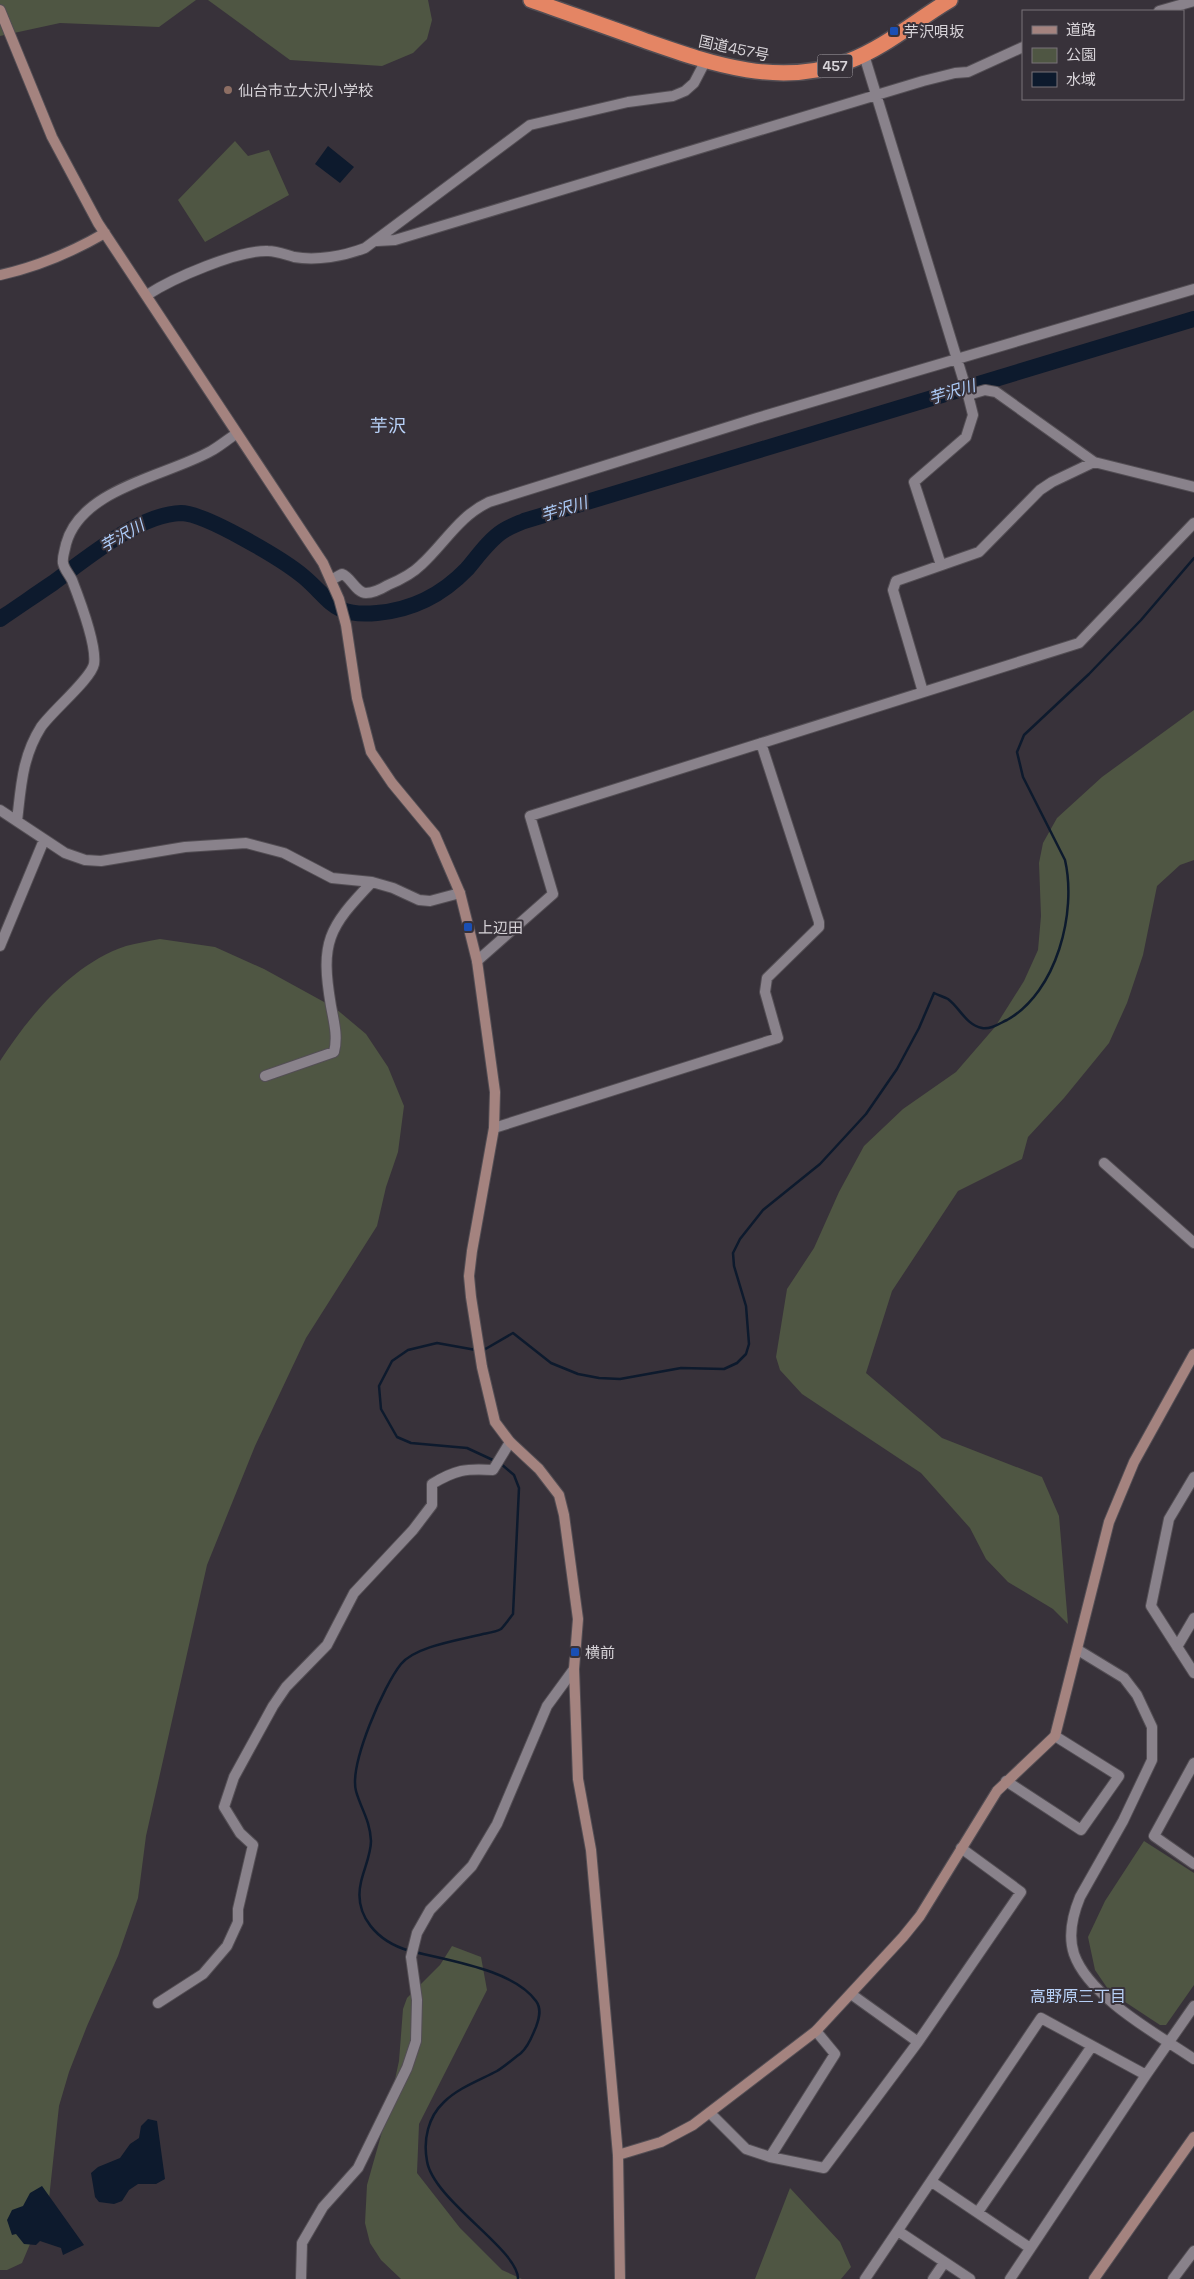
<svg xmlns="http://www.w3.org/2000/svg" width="1194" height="2279" font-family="'Space Grotesk','Noto Sans JP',sans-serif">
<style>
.green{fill:#4f5643}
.water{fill:#0d1a2d}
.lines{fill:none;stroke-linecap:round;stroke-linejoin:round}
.stream{stroke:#0d1a2d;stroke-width:2.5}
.river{stroke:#0d1a2d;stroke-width:16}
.street-casing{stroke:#534e54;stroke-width:12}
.secondary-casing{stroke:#534e54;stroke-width:12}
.highway-casing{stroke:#534e54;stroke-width:18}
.street{stroke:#89828b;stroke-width:10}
.secondary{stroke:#a4837f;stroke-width:10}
.highway{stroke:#e48564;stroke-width:15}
.transit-dot{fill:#1a4fb4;stroke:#38323a;stroke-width:2}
.education-dot{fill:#8d6e63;stroke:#38323a;stroke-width:2}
.labels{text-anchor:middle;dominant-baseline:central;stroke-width:4;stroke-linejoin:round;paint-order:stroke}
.shield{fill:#38323a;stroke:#a7a3a9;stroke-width:1}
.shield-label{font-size:14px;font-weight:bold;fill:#d7d3d8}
.poi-label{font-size:15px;fill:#d7d3d8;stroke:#38323a;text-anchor:start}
.street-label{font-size:15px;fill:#d7d3d8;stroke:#38323a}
.water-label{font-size:16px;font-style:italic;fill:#adccf9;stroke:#38323a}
.neighbourhood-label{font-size:16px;fill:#b7d0f6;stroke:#38323a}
.quarter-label{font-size:18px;fill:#b7d0f6;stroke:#38323a}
</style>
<rect width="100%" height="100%" fill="#38323a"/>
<path class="green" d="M0,0H196L159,27L60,23L0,36Z
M208,0H428L432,20L427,39L413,53L382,66L290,60Z
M235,141L248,156L269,150L289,195L205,242L178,200Z
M1194,710V860L1180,865L1157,886L1143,955L1127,1003L1109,1043L1064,1098L1028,1137L1022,1159L958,1191L892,1291L866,1373L942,1438L1042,1477L1059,1516L1068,1624L1053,1609L1008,1582L986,1559L970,1528L921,1473L802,1394L780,1370L776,1357L787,1289L814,1248L839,1192L864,1146L903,1109L956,1072L995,1027L1024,981L1038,950L1041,916L1039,863L1043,843L1057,818L1102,777Z
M160,939L215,947L264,969L335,1008L366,1034L388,1067L404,1106L398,1152L386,1187L377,1226L306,1338L255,1446L207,1565L146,1836L138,1898L118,1956L87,2026L69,2072L59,2106L49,2199L22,2263L7,2270H0V1061C30,1015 72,964 126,946C137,943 149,941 160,939Z
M1144,1841L1194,1873V1985L1166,2025H1160L1110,1992L1095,1970L1088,1937L1105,1901Z
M452,1946L481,1957L487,1990L419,2124L417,2173L460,2228L502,2270L522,2279H401L381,2260L370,2243L365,2223L367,2185L389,2107L399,2061L403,2009L407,1998L440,1965Z
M790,2188L840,2242L851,2267L841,2279H755Z"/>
<path class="water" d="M328,146L354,167L340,183L315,164Z
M148,2119L157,2121L165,2179L156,2184H138L129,2190L122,2201L114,2204L99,2202L95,2197L91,2173L98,2167L120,2158L130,2144L139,2138L141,2126Z
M42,2186L84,2245L63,2255L61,2248L40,2241L36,2245L24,2244L16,2234L12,2235L7,2220L12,2210L23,2206L30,2193Z"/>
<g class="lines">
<path class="stream" d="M476,1350L437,1343L408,1350L392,1361L379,1386L381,1409L397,1437L411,1443L467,1448L495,1461
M482,1351L513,1333L551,1363L578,1374L599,1378L620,1379L681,1368L724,1369L737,1363L746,1354L749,1344L746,1306L734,1266L733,1253L740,1239L763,1210L820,1164L866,1114L897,1069L919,1028L934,993C938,995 944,997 948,999C960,1008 966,1025 982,1028C991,1030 1000,1023 1007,1020C1057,992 1077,912 1065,860L1023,777L1017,752L1024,735L1089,674L1141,620L1194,558
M410,1951C378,1942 353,1916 361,1882C364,1869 371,1854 371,1841C370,1820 361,1809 356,1791C349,1764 384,1685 401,1664C416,1646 460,1640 483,1634C488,1633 496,1632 501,1629C505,1625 509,1619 513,1614L519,1488L514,1475L500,1463
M415,1952C450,1961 514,1970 536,2001C542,2009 539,2019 536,2027C532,2036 529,2046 521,2053C513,2059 505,2066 497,2071C480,2080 458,2088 444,2102C428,2117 423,2140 427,2161C433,2200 519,2250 518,2279"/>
<path class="river" d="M0,619C18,607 35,595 53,583C86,559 139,514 181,513C205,513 284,560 304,577C332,601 333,617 377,613C412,610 443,594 467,569C478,556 489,540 503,531C509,527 517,524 524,521L1194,319"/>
<g class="street-casing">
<path id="street" d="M1159,11L1194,1
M864,55L968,395L985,390L996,392L1094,462L1194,487
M377,241L395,240L923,81L955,73L968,72L1023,47
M147,295C173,278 238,250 268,251C277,251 286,255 294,257C317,261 344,256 365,248L530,125L628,102L673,96L685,91L694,83L705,62
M941,565L914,482L966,437L973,415L968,395
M331,580L342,574C351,577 356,593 366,593C373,593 383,588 388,585C400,580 412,574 421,565C445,543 459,516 489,502L757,418L1194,289
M923,692L893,590L896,581L979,552L1040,490L1052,482L1094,462
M0,810L65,853L85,860L101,861L185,847L246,843L284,853L332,878L372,882L393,888L419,900L430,901L460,893
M17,821C21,787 22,757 41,727C53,710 91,679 94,664C97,645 79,598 72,580C69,574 64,569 63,563C62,557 65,550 66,544C81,488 167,476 211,451C220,446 228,439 236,434
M0,946L44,840
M477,961L553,894L530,816L1079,643L1194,523
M265,1076L334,1052C338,1037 334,1022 331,1006C320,942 328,928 372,882
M494,1128L778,1038L765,992L767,978L819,927V922L761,743
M1104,1163L1194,1243
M1194,1477L1169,1519L1151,1606L1194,1673
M1177,1647L1194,1618
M1078,1650L1124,1678L1137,1695L1152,1727V1760L1123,1821L1080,1897C1073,1914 1068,1936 1074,1954C1089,1997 1157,2034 1194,2059
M1194,1763L1154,1836L1194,1864
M1006,1781L1081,1830L1119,1776L1055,1736
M851,1994L918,2042
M158,2003L203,1974L227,1946L238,1922V1909L253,1845L240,1833L224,1807L234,1777L273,1706L286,1687L327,1645L354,1593L413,1530L432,1505V1484C455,1470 466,1468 493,1470L510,1442
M710,2113L746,2149L770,2157L824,2168L918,2042L1021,1892L961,1848
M770,2157L835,2054L816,2031
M932,2182L1030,2248
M978,2212L1092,2046
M898,2231L970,2279
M301,2279L302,2243L323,2207L358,2168L407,2068L416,2041L417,2000L411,1957L417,1933L430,1910L472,1866L497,1824L547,1706L574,1669
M865,2279L1041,2018L1146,2075
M933,2279L944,2263
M1010,2279L1146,2075L1194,2006
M1173,2279L1194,2251"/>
</g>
<g class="secondary-casing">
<path id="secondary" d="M0,10L52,137L98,223L323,563L339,599L346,625L357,698L371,752L392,783L435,835L460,893L477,961L495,1092L494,1128L472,1251L469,1276L471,1297L482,1367L495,1422L510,1442L539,1469L559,1495L564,1515L578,1619L574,1669L578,1779L591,1850L618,2155L620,2279
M0,275C37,267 72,252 105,233
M618,2155L661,2142L693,2125L816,2031L903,1937L920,1916L997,1791L1055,1736L1109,1522L1134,1462L1194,1354
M1094,2279L1194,2137"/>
</g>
<g class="highway-casing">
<path id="highway" d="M531,0C570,14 608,27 646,41C712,64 780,88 849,61C886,47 916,20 950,0"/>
</g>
<use href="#street" class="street"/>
<use href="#secondary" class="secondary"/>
<use href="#highway" class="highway"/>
</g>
<g class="transit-dot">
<rect x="889" y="26" width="10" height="10" rx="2.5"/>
<rect x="463" y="922" width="10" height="10" rx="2.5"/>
<rect x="570" y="1647" width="10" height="10" rx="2.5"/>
</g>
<circle class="education-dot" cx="228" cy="90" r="5"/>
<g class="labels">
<rect class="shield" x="817.5" y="54.5" width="35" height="23" rx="4"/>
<g class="shield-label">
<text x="835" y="66">457</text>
</g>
<g class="poi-label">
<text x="904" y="31">芋沢唄坂</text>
<text x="238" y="90">仙台市立大沢小学校</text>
<text x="478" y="927">上辺田</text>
<text x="585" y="1652">横前</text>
</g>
<g class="street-label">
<text transform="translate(734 48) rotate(12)">国道457号</text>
</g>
<g class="water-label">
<text transform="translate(952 392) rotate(-17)">芋沢川</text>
<text transform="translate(564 509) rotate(-17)">芋沢川</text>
<text transform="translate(122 536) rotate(-30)">芋沢川</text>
</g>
<g class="neighbourhood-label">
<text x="1078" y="1996">高野原三丁目</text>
</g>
<g class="quarter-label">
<text x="388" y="425">芋沢</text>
</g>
</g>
<rect x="1022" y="10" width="162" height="90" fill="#38323a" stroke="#787279"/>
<rect x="1032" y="26" width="25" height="8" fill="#a4837f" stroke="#787279"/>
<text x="1066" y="35" font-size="15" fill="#d7d3d8">道路</text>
<rect x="1032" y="48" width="25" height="15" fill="#4f5643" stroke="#787279"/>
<text x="1066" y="60" font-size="15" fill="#d7d3d8">公園</text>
<rect x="1032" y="72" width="25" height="15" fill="#0d1a2d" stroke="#787279"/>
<text x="1066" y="85" font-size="15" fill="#d7d3d8">水域</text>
</svg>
